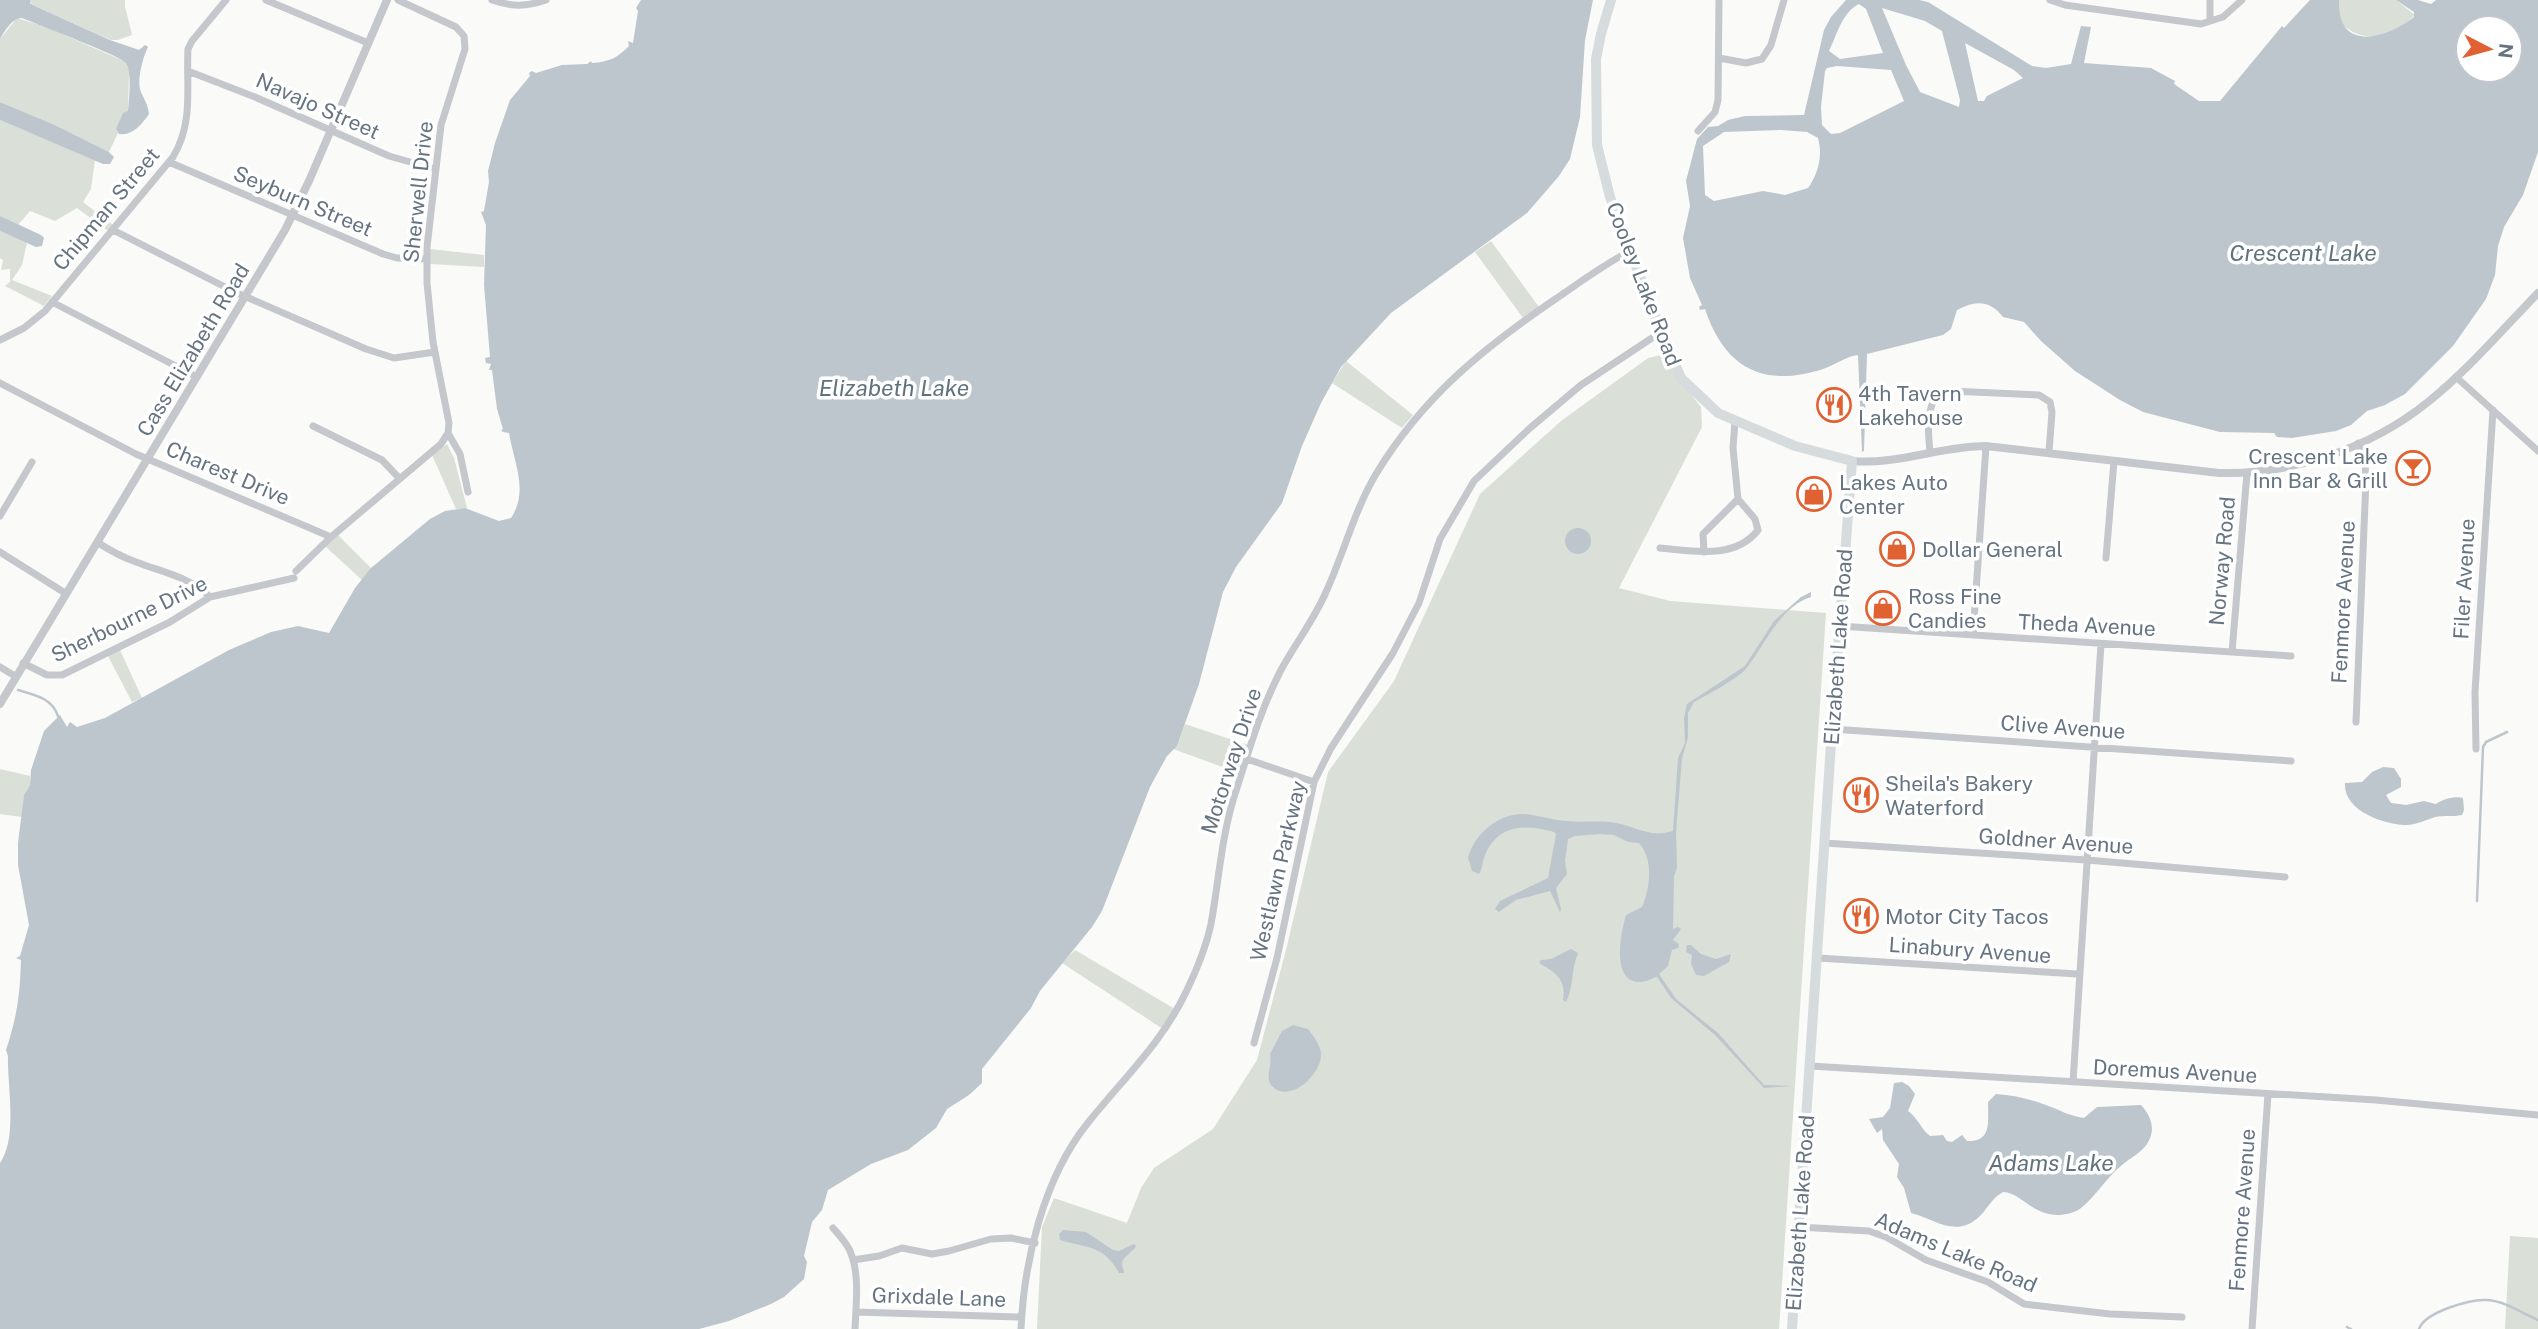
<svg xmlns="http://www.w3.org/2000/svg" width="2538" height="1329" font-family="'Public Sans',sans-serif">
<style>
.green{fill:#dadfd7}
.water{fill:#bdc6cc;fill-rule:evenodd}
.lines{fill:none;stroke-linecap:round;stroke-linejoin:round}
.stream{stroke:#bdc6cc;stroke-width:2.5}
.minor{stroke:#c4c7cb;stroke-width:7}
.tertiary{stroke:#c4c7cb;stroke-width:8}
.secondary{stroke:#d6dbde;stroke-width:10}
.labels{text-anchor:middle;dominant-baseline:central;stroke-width:7;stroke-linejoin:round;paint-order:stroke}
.street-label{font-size:21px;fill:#667482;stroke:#fff}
.poi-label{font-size:21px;fill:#667482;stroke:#fff;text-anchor:start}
.water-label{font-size:23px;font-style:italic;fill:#60737c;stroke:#fff}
</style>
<rect width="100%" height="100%" fill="#fafaf8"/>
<path class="green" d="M30,0H125V6L132,35L118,40H111L37,7L30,2Z
M2339,0H2396L2415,15C2395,36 2365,46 2342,24L2339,15Z
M17,18L46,27L126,62L129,70L128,112L116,129L118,133L109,152L55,125L0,102V39Z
M0,120L95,160L91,189L83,202L113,225L108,231L77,208L55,221L30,211L18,225L0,216Z
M0,231L27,243L22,265L12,280L52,296L44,306L5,286L10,282V269L1,270L3,260L0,258Z
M1491,241L1539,307L1523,318L1475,252Z
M430,249L484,255V267L430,264Z
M1661,355L1701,407L1702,427L1619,588L1670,601L1826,613L1779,1329H1037L1042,1227L1054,1198L1127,1223L1141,1188L1154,1168L1213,1129L1257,1060L1287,946L1328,772L1394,681L1480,494L1561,421L1648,358Z
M1346,361L1413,415L1402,428L1332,383Z
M447,444L454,458L467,508L456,509L432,455Z
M338,535L371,568L363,581L325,546Z
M120,650L142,698L132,702L108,656Z
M1185,724L1248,745L1239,773L1173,749L1177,746Z
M0,769L30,776V785L24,795L22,817L0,814Z
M1075,950L1175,1009L1163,1029L1062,963Z
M2510,1236L2538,1238V1329H2505Z"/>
<path class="water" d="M0,0H30V3L37,7L110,40L139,50L145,45L148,47C143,57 136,81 141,92C145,101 148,105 149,114C142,124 133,136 119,134L116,129L123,113L128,111C129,101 132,71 126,63C121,56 36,24 22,18C12,18 5,31 0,39Z
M641,0H1593L1585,40L1580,117L1570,159L1559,176L1527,213L1391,313L1341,367L1321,403L1302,446L1282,503L1236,567L1223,592L1199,684L1183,729L1177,746L1167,756L1150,787L1102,911L1092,927L1040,991L1031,1008L982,1069V1083L969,1095L947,1109L936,1128L908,1150L871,1164L828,1190L822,1210L812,1222L804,1256L807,1262L804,1279L784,1297L771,1304L729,1321L699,1329H0V1163C18,1137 7,1085 8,1056L6,1050C17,1017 20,995 21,960L16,958L20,956L29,925L18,865V843L24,795L30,785L31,770L44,731L60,715L67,727L70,722L77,727L105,718L229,650L271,632L298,626L329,633L355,588L371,568L430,519L445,511L465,508L499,521L511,518C529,491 514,463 509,433L503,432L501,430L503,429L497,409L492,370H489L491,364L486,363L485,358L490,357L484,285L486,225L481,212L484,211L489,182L488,171L495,143L510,100L530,76L529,73L532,71L536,73L562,65L587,64L591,61L592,63C609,62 617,58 629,46L628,41L633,43L638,11L636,8Z
M1846,0H1919L1928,2L2032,66L2046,68L2071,64L2081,26L2091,27L2084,63L2151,68L2175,81L2174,84L2199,101H2220L2282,26L2284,28L2310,0H2339C2337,53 2386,39 2414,17V12L2396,0H2418L2431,4L2436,0H2538V152L2523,195L2504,227L2498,246L2495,275L2486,299L2453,346L2405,394L2385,405L2367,411L2351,425L2336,431L2292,438L2277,437L2274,433L2220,432L2143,412L2120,400L2075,371L2041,341L2024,322L2003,317C1990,300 1975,300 1957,310L1951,329L1943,335L1867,354L1864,451L1862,452L1858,355C1847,356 1835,365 1823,369C1764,388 1725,369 1705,309L1700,310L1699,307L1702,305L1690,278L1683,238L1690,206L1686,181L1697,139L1708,127L1718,126L1728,120L1745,116L1804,115L1824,30L1831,17ZM1859,4L1866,9L1883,53L1840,59L1829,51C1837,35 1842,12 1859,4ZM1882,8L1925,21L1942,31L1960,100L1959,107L1920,92L1906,65ZM2468,28H2510V70H2468ZM1965,43L2014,70L2023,78L1987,96L1984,101H1978ZM1837,66L1891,70L1904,101L1840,133L1831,134L1822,125L1821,107L1825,71L1827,68ZM1781,130L1807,132L1818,138C1823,156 1818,174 1808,188L1785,195L1763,191L1714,201L1705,195L1703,146L1724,132Z
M0,102L55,125L109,152L114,157L110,164H103L0,120Z
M0,216L41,235L44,238L42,246L36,247L0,231Z
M1565 541a13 13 0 1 1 26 0a13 13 0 1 1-26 0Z
M1811,592V597C1779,607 1764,647 1745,670C1736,679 1706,696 1694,702L1688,713V737L1682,759L1676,832L1677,868L1674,876L1673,929L1678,927L1681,929L1673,940L1679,944L1678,948L1672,950L1668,966L1659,974L1676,999L1718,1033L1764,1085L1792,1086L1764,1088L1715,1035L1671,998L1657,977C1652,978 1646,982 1641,982C1610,983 1621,932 1626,915L1642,907C1650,888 1654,860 1639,843L1628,842L1614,835L1600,834L1575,836L1568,839L1565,861L1567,874L1556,888L1561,909L1560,912L1550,891L1516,900L1499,912L1495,909L1500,901L1548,878L1556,834L1554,832C1527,824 1499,824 1486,853C1482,860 1483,868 1479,874L1472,871L1468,858C1474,834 1499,813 1524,814C1538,815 1552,820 1567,821C1583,823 1600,820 1616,823C1638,827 1648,838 1673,831L1678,758L1685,743L1684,718L1687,704L1745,666L1774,621L1801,597Z
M2383,767L2394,768L2401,779V787L2386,795L2391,803L2406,805L2424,801L2436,804C2443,799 2456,796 2463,798L2464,810L2462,815C2453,817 2444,815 2435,817C2426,820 2418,824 2408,825C2385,825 2343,811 2345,783L2362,782L2372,772Z
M1687,945H1691L1701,954L1716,959L1731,954L1729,962L1704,976L1696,975L1691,964L1692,955L1686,952Z
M1571,949L1578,953C1571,969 1574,987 1566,1002L1563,1000C1567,980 1555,972 1539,963L1541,960L1551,959Z
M1293,1025L1308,1029C1313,1035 1320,1045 1321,1053C1323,1073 1290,1105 1272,1086C1264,1078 1273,1064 1270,1054L1282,1031Z
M1902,1082L1909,1086L1915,1094L1908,1111C1918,1118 1921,1129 1930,1136L1943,1135L1947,1141L1952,1142L1962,1135L1967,1141C1992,1142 1988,1122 1988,1102L1996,1094C2013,1095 2030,1099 2046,1105C2060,1110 2069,1116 2084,1118L2097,1107L2141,1105C2152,1117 2156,1130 2147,1144C2141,1153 2130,1158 2122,1165C2107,1177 2096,1196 2081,1208C2076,1212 2068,1214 2061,1215C2033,1217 2022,1193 2003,1192C1990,1200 1989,1207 1980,1216C1956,1239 1935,1219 1911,1213L1904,1188L1897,1177L1899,1164L1883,1140L1882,1129L1877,1133L1869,1119L1883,1117L1890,1108L1894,1083Z
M1063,1230L1086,1232L1113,1250L1119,1251L1134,1244L1136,1246C1133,1252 1122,1257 1122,1264C1122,1267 1124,1270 1124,1273H1119C1104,1245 1086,1248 1060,1240L1059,1234Z"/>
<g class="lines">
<path class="stream" d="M18,690C35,695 52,698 58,716
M2477,901L2483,747L2486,742L2507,732
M2347,1327L2351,1329
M2419,1329C2425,1312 2470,1299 2487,1300C2505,1301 2522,1313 2538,1320"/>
<path class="minor" d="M266,0L368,43
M492,0C512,7 526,7 546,0
M2050,0L2065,5L2201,24L2223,17L2242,0
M2210,21V0
M1719,58L1746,63L1762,59L1771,45L1784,0
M188,71L255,97L389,156L435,169
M1698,131L1715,112L1718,100L1719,0
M169,162L383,254L397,258L427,259
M113,230L235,292L366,349L394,358L435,352
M52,302L197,377
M0,340L24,328L45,311L173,157C194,122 186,87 188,49L192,41L226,0
M2456,377L2538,451
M0,383L136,454L331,537
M313,426L382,460L399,478
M448,433L460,454L468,492
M1930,452C1928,432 1926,411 1937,394L1951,391L2039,395L2050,402L2052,412L2049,452
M0,516L32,462
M97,542C109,550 122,557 136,562C162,572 190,577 210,597
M1660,548C1693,551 1735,560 1758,530L1755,519L1738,499L1733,448L1735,421
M0,552L65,593
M1704,552L1703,534L1738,499
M2106,558L2114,461
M296,571L331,537L441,444L448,433L449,423L433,342L427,283V247L441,125L465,49L464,36L456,27L398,0
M1839,626L2291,656
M1973,635L1986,446
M2232,652L2247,473
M23,663L47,675H62L170,622L210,597L294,578
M0,667L15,676
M2356,722L2366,479L2365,464L2358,443
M1832,729L2291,761
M2476,749L2475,692L2493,410
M1247,759L1314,782
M1824,843L2087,860L2285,877
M1818,958L2078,974
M1254,1043L1277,958L1314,782L1331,748L1393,653L1419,603L1440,539L1474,481L1530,428L1581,385L1661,332
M1810,1066L2376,1100L2538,1115
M2073,1082L2101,644
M1799,1227L1869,1231L1886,1237L1926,1260L1988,1282L2024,1304L2110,1314L2182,1317
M833,1228C839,1235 846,1242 850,1251C860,1274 856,1304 855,1329
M853,1260L879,1256L902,1248L932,1254L949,1251L991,1239L1011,1238L1035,1243
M856,1312L1021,1317
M1021,1329C1024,1260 1044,1178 1087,1124C1122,1080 1163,1042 1187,990C1197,969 1206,947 1211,924C1219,880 1221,840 1234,797C1248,754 1260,710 1281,670C1295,644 1314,620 1326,592C1344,553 1354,511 1376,474C1422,398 1482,349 1554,300C1579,283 1603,265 1630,251
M2252,1329L2268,1094"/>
<path class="tertiary" d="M1852,461C1898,465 1941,446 1986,446L2219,473C2292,475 2371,448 2428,402C2468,370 2502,330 2538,293
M0,704L285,230L309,181L387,0"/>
<path class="secondary" d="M1611,0L1601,34L1596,59L1597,145L1610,197L1661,332L1681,378L1718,413L1795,446L1852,461L1832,729L1792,1329"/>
</g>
<defs>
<g id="restaurant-ring" transform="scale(1.75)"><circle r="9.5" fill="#fff" stroke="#e06132" stroke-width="1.5"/><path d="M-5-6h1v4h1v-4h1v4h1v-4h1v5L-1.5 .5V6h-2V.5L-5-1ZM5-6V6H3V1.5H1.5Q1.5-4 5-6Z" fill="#e06132"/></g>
<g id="bar-ring" transform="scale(1.75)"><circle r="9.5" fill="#fff" stroke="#e06132" stroke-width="1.5"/><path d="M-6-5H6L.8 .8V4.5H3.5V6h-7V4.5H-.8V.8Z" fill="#e06132"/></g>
<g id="shop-ring" transform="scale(1.75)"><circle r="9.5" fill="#fff" stroke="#e06132" stroke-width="1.5"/><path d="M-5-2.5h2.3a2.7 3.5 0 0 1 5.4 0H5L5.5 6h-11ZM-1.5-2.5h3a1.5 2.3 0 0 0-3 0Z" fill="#e06132"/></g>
</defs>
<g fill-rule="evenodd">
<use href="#restaurant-ring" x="1834" y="405"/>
<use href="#bar-ring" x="2413" y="468"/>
<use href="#shop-ring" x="1814" y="494"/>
<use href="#shop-ring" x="1897" y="549"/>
<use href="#shop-ring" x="1883" y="608"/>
<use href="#restaurant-ring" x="1861" y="795"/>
<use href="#restaurant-ring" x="1861" y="916"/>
</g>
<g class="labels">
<g class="street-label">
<text transform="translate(318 106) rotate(24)">Navajo Street</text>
<text transform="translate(418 192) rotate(-84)">Sherwell Drive</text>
<text transform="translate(303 201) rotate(23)">Seyburn Street</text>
<text transform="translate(106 209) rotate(-50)">Chipman Street</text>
<text transform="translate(1644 284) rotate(69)">Cooley Lake Road</text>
<text transform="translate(193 350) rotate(-59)">Cass Elizabeth Road</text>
<text transform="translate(228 473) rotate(23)">Charest Drive</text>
<text transform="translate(2222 561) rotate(-85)">Norway Road</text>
<text transform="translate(2464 579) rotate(-87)">Filer Avenue</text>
<text transform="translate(2343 602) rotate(-87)">Fenmore Avenue</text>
<text transform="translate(129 619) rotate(-26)">Sherbourne Drive</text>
<text transform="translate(2087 625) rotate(3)">Theda Avenue</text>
<text transform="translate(1838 647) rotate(-86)">Elizabeth Lake Road</text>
<text transform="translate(2063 727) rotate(4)">Clive Avenue</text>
<text transform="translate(1231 761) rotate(-72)">Motorway Drive</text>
<text transform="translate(2056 841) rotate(4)">Goldner Avenue</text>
<text transform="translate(1278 871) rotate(-77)">Westlawn Parkway</text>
<text transform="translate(1970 950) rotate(4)">Linabury Avenue</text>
<text transform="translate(2175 1071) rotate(3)">Doremus Avenue</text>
<text transform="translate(2242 1210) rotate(-86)">Fenmore Avenue</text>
<text transform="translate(1800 1213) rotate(-86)">Elizabeth Lake Road</text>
<text transform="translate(1956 1252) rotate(23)">Adams Lake Road</text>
<text transform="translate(939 1297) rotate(2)">Grixdale Lane</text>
</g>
<g class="poi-label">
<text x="1858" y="393">4th Tavern<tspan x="1858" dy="24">Lakehouse</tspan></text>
<text x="2388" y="456" text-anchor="end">Crescent Lake<tspan x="2388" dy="24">Inn Bar &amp; Grill</tspan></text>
<text x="1839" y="482">Lakes Auto<tspan x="1839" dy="24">Center</tspan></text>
<text x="1922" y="549">Dollar General</text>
<text x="1908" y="596">Ross Fine<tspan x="1908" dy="24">Candies</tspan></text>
<text x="1885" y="783">Sheila's Bakery<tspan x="1885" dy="24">Waterford</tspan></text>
<text x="1885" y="916">Motor City Tacos</text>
</g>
<g class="water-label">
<text x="2303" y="252">Crescent Lake</text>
<text x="894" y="387">Elizabeth Lake</text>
<text x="2051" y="1162">Adams Lake</text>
</g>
</g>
<g transform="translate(2489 49) rotate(96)"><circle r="33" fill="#ffffff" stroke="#c2c7cd" stroke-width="2"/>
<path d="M0-5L12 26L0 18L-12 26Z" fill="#e06132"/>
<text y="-10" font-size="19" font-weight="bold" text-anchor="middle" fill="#667482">N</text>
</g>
</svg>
